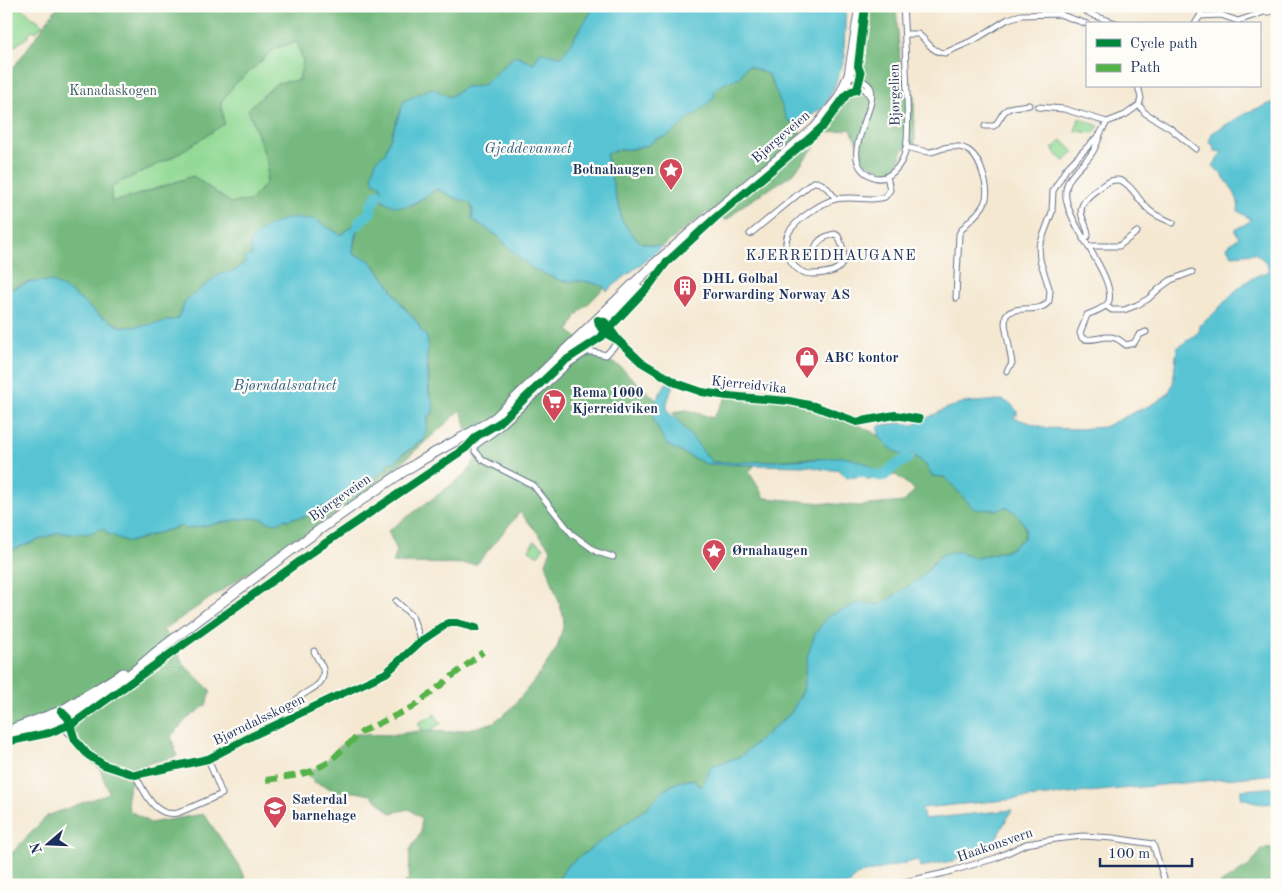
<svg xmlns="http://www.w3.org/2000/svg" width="1283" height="891" font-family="'Old Standard TT',serif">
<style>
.green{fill:#91d994;stroke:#568479}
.forest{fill:#74b97e;stroke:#48746e;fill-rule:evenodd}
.water{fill:#59c4d3;stroke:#3a7a98}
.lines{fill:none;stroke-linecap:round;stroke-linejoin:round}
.river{stroke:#59c4d3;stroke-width:11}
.minor-casing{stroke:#677086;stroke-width:7}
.tertiary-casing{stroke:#677086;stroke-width:8}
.primary-casing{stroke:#677086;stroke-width:11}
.minor{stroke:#fff;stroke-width:5}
.tertiary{stroke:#fff;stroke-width:6}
.primary{stroke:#fff;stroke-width:9}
.quiet{stroke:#55b248;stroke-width:6;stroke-dasharray:12 6;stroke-linecap:butt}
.cycleway-casing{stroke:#fdfcf7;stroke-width:11}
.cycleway{stroke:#00873e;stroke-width:8}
.labels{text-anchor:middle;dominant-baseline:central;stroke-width:4.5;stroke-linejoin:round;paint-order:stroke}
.park-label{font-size:14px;fill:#385a6c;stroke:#fdfcf7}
.street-label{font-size:14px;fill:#1b2f5e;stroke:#fdfcf7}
.poi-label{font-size:14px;font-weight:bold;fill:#1b2f5e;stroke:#fdfcf7;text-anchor:start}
.water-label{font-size:15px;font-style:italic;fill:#2e5c81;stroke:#fdfcf7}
.neighbourhood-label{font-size:15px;letter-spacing:1px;fill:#1b2f5e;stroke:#fdfcf7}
</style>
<rect width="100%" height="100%" fill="#fdfcf7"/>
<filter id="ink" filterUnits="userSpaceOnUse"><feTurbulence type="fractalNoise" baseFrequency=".02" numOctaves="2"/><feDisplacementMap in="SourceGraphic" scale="10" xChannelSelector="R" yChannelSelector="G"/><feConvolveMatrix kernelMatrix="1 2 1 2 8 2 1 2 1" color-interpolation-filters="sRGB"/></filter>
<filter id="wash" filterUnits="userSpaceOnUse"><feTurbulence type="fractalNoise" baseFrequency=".0096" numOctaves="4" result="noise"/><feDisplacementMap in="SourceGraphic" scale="20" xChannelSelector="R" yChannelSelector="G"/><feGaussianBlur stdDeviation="1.12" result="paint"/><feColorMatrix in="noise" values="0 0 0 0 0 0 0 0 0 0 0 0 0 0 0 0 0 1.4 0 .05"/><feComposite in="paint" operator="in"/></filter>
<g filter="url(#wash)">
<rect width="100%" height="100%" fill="#f4e8d1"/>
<path class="green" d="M6,6H20L34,19L35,18L43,25L36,32L33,30L28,34L29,36L7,52Z
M297,42L303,61L299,81L277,83L248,109L268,163L266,183L250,201L231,203L193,176L125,199L111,201L112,186L171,158L224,124L221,102L234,85L276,48Z
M1079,118L1099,126L1093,133L1075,131Z
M1062,140L1074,152L1064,162L1052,149Z
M534,541L544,547L538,556L529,550L532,544L534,545L533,543Z
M435,714L441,724L424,734L418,723Z"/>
<path class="forest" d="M58,6H586L591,12L563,56L547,54L534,64L516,55L482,86L465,87L449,97L404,101C396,124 376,168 383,192L378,195L383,201L409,207L437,189L455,198L470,203L473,209L472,219L499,237L516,255L533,269L562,281H585L603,286L604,288L576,316L569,331L604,359L619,366L656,400L653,414L706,464L755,465L749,472L765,498L858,506L904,502L915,490L896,475L868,480L862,475H870L821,459H799L751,463L712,462L680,423L673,412L687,410L713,418L731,389L768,395L806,404L846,419L880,436L896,452L909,458L917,457L928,467L932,476L945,477C951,483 964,499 970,502C986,509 1007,500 1019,516C1025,525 1026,528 1024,538L1010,549L977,558H972L962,552L938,557L923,575L894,596L878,606L804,684L803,691L791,713L741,756L712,766L702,786L697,785L694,779L678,782L664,790L648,807L567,866L555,885H403L409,878L410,850L421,832V818L409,809L391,813L371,795L356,792H339L314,782L305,773L324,764L335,750L356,734L391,735L418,731L451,732L478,727L494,722L510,710L538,676L557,648L563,627L564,618L546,563L551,549L520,512L477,564L393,563L397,551L388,531L465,475L476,458L461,410L371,490L163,630L175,645L183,664L211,691L206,705L187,719L171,736L177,756L135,767L127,796L129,810L150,823L204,814L236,861L249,885H6V856L14,851L47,816L109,793L100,769L62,734L38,741L6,746V552L60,532C72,537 76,530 87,534L103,527L129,542L181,526L186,529L248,518L291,520L292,518L305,517L323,506L343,501L350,494L355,492L357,494C362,487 370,486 374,481C377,476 386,463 390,461C402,455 416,448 423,436C429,427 428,413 429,403C430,377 429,348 418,324C414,316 405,309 399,301C393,291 376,263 367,259C362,257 357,256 352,254L358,227L352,226L341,235L313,219L303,220L296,217L253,254L234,274L196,293L186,300L177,319L144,326L122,327L99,315L88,307L30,282L6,291V74L17,63ZM297,42L303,61L299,80L277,83L248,109L268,163L266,183L250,201L230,203L193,176L125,199L111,201L112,186L171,158L224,124L221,102L234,85L276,48Z
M867,6H896L901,77L914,95L915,144L903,149L895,175L865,163L851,129L825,133L793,174L742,206L727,220L707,212L662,247L642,243L632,235L621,219L620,208L616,198L606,154L617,150L631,149L648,145L656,139L668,136L716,89L724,83L740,77L745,68L749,66L769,75L788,120L791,121L805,139L821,131L847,98L860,65Z
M1277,848V885H1218L1249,866L1263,849Z"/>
<path class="water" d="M586,6H846L844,48L845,57L833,90L824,107L814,113L806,124L788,121L769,75L749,66L745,68L740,77C731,81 720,84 714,92L715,95L710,102L668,136L656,139L648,145L631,149L617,150L606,154L616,198L620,208L621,219L632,235L642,243L662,247L607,291L603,286L585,281H562L533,269L516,255L499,237L472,219L473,209L470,203L455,198L437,189C415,202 399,219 378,194L382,191L380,184L374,183L372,175L376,160L385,153L404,101L432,88L449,97L465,87L482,86L516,55L533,64L541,51L547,54L562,56L591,12Z
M1277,101V774L922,808L924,819L1012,810L990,849L952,861L920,867L918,860L856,875L849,885H555L567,866L648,807L664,790L678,782L695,779L697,785L702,786L711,767L741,756L791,713L803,691L807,657L815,634L828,616L861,602L880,605C894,596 908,586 922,576C933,567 936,555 951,552C962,550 967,557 977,558L1010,549L1024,538L1026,527L1016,513L1006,507L998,510L974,509L945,477L932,476L926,465L911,453L908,458C897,453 877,442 878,427L882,425L901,423L914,425L943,410L962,403L1002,400L1011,404L1017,411V416L1014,415V418L1046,428L1077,429L1104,427L1141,409L1152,405L1168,394L1173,384L1177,348L1199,332L1200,325C1225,307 1236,281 1267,272L1269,269L1266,262L1255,253L1232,255L1227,248L1228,246L1239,237L1234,230L1249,222L1250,219L1238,211C1242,197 1222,174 1213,166L1222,152L1215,151L1213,145L1209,142L1212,133L1248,112Z
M296,217L303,220L314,219L341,235L355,223L358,225L354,242L353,254L368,259L385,279L404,308L418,323L421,331L426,335L428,342L427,360L429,394L433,401V414L428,416L426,430L423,442H419L412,448L402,454L401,457L397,458L396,462H389L386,465L387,468L377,475L373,482L361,489V494H357L354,492L343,501L331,504L328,508L323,506L305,517L292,518L291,520L285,519L277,523L267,522L264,519L248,518L186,529L181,526L129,542L108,534L103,528L87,534C76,530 72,537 60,532L6,552V291L30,282L51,281L72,293L99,315L122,327L142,326L177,319L186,300L220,274L235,271L245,262L244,258L253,254C251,250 249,246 251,242C257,228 283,219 296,217Z
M667,382L673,385L667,403V411L680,423L712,462C748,463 784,460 820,459C828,459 836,456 843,457C853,459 865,462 872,467L870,475L847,478L837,469C825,472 818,467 806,466L706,464L667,445L654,421L653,414L656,400Z
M1277,787V803L1263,804L1241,798V790Z"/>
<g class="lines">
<path class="river" d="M358,225L361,220L370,213L371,206L378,194
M858,471L880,476L885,475L893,467L908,458"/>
</g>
</g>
<g filter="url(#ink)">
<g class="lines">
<g class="minor-casing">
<path id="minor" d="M1076,6L1095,16L1119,24
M1059,14L1063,8L1067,6
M1200,16L1203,6
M1195,24L1200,16L1221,15L1238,21L1264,12H1269L1277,8
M905,34H918C928,41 931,52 945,53L976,39L1008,19L1021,15L1059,14L1087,24
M849,75C856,78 868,81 871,89C878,109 837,158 869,175C888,186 903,164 906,148C909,131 907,112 907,94C906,65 905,36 903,6
M846,82L865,89L871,98
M1139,105L1145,113L1170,128L1196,149
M1038,107L1064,109L1107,122
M985,126H994C999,122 1000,117 1004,112C1010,105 1021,107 1029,105
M1100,135C1098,141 1096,147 1092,153C1083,167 1063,176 1066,198C1070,228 1115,276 1109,301C1107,308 1093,312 1087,315L1080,333L1082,338C1092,343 1104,334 1115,338C1119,339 1123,343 1126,345L1134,343L1139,335L1146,332
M906,147C913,149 922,151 929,152C934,152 939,149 944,148C967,143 977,154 983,174C986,184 989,195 984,204C978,216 965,222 959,234L956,298
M750,234L813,182C824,181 830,192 836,199
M1083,239L1088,236C1089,226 1078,217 1082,206C1085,198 1092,193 1098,189C1126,165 1132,195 1149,210C1155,216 1165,219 1173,223
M1089,248L1093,246H1119L1137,232
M815,252C815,240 825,236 835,234L838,236C847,254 847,271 824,273C818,274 812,275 805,273C790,268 781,247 789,232C796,220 822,202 836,199C841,198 846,198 851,198C863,198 874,201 885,197L890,190L887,176
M1106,306L1112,310H1124L1137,305L1148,299L1160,288L1171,280L1192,272
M1007,371L1012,363L1005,324L1006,315C1018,303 1040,315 1049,301L1050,291L1040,260L1039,247L1052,212L1053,191L1066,169L1100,134L1107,122L1125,115L1139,105L1141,98L1138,86
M613,557L597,552L572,534L533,485L483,460L475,451V446L497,430L569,364L587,352H593L606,355L619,341
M396,601L412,616L421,641
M300,714L295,708L294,703C301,690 327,689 323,669C321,663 316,657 314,651
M65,715L71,725L75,740L83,750L104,765L121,772L135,775L208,759L252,736L386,673L421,641L448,623H457L476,628
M60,716C60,726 68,732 75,739
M135,775C145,792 154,818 178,813L222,794L208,759
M891,885L945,873L996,858L1026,844L1056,839L1083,836L1113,838L1153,844L1166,885"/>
</g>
<g class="tertiary-casing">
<path id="tertiary" d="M602,321L610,327L619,341L641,362L676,383L702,392L727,396L789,401L814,406L857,422L895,415L919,419
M599,325L605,333L619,341"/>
</g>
<g class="primary-casing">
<path id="primary" d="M565,356L599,327L638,288
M15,728L61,711L123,673
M6,735C64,725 112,692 155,653C240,589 324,523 414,465C440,448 470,435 496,417L652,266L705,220L815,128L838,99L849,75L860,6"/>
</g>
<use href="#minor" class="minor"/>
<use href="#tertiary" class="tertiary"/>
<use href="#primary" class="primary"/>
<path class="quiet" d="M266,780L299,775L312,771L329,762L363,731L413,707L483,652"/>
<g class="cycleway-casing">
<path id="cycleway" d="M619,341C609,335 600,332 598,320L605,322L619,341L641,362L676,383L702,392L727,396L789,401L814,406L857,422L895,415L919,419
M61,711L68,718L75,740L88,755L104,765L135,775L208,759L252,736L386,673L421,641L448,623H457L476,628
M6,742L49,733L74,723L321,546L466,448L477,436L499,423L563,362L600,338L649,286L666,263L715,218L812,136L823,126L847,94L852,91L857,90L861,74L858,66L865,6"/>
</g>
<use href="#cycleway" class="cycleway"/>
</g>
</g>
<defs>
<g id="sight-pin" transform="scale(1.25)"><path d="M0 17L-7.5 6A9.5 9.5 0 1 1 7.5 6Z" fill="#d1495b" stroke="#fdfcf7"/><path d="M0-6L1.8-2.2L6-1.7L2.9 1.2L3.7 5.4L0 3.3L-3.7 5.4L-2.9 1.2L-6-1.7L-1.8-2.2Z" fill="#fff"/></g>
<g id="building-pin" transform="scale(1.25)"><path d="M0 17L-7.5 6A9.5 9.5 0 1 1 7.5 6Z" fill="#d1495b" stroke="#fdfcf7"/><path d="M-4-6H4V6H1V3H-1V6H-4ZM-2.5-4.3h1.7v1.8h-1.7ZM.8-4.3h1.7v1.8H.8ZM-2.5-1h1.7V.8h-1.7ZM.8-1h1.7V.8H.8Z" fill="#fff"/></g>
<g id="shop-pin" transform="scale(1.25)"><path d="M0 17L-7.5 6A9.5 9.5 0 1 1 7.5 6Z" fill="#d1495b" stroke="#fdfcf7"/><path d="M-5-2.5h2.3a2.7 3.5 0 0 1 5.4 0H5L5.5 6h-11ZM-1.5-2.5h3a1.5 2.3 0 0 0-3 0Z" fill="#fff"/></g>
<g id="supermarket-pin" transform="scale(1.25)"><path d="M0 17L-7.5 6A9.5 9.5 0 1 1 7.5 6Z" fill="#d1495b" stroke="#fdfcf7"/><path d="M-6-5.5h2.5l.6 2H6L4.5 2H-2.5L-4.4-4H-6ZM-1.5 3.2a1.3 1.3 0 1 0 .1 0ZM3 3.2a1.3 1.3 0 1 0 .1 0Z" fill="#fff"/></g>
<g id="school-pin" transform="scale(1.25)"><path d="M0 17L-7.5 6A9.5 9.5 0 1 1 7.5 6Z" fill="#d1495b" stroke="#fdfcf7"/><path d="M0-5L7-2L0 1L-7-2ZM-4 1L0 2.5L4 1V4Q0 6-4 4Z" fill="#fff"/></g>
</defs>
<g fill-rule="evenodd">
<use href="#sight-pin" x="671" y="170"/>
<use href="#building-pin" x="685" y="287"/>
<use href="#shop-pin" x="807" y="358"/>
<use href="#supermarket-pin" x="554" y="401"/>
<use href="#sight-pin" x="714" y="551"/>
<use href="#school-pin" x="275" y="808"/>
</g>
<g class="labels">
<g class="park-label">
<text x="113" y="91">Kanadaskogen</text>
</g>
<g class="street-label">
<text transform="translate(895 95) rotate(-91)">Bjørgelien</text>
<text transform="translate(781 137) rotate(-41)">Bjørgeveien</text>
<text transform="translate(749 385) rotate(6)">Kjerreidvika</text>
<text transform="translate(340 498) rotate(-35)">Bjørgeveien</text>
<text transform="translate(259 720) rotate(-26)">Bjørndalsskogen</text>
<text transform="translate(995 845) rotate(-19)">Haakonsvern</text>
</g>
<g class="poi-label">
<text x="654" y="170" text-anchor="end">Botnahaugen</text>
<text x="702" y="279">DHL Golbal<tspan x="702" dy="16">Forwarding Norway AS</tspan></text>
<text x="824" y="358">ABC kontor</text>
<text x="572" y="393">Rema 1000<tspan x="572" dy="16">Kjerreidviken</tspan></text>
<text x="732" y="551">Ørnahaugen</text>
<text x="292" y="800">Sæterdal<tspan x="292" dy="16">barnehage</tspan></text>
</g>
<g class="water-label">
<text x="528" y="149">Gjeddevannet</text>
<text x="285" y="386">Bjørndalsvatnet</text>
</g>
<g class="neighbourhood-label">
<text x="831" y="256">KJERREIDHAUGANE</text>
</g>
</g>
<rect width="1283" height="891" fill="none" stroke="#fdfcf7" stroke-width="25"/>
<rect x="1086" y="22" width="175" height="65" fill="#fdfcf7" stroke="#a3aaba"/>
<rect x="1096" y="39" width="25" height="8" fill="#00873e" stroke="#a3aaba"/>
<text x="1130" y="48" font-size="15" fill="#1b2f5e">Cycle path</text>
<rect x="1096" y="64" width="25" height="8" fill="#55b248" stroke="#a3aaba"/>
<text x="1130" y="72" font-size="15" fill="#1b2f5e">Path</text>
<g transform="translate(48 844) rotate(251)" stroke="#fdfcf7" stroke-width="4" paint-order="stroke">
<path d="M0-4L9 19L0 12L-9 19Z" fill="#1b2f5e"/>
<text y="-8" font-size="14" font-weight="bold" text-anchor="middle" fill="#1b2f5e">N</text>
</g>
<path d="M1100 858v8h92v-8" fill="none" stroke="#1b2f5e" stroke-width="2.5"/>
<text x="1108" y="858" font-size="15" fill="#1b2f5e" stroke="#fdfcf7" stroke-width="4" paint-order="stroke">100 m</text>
</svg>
